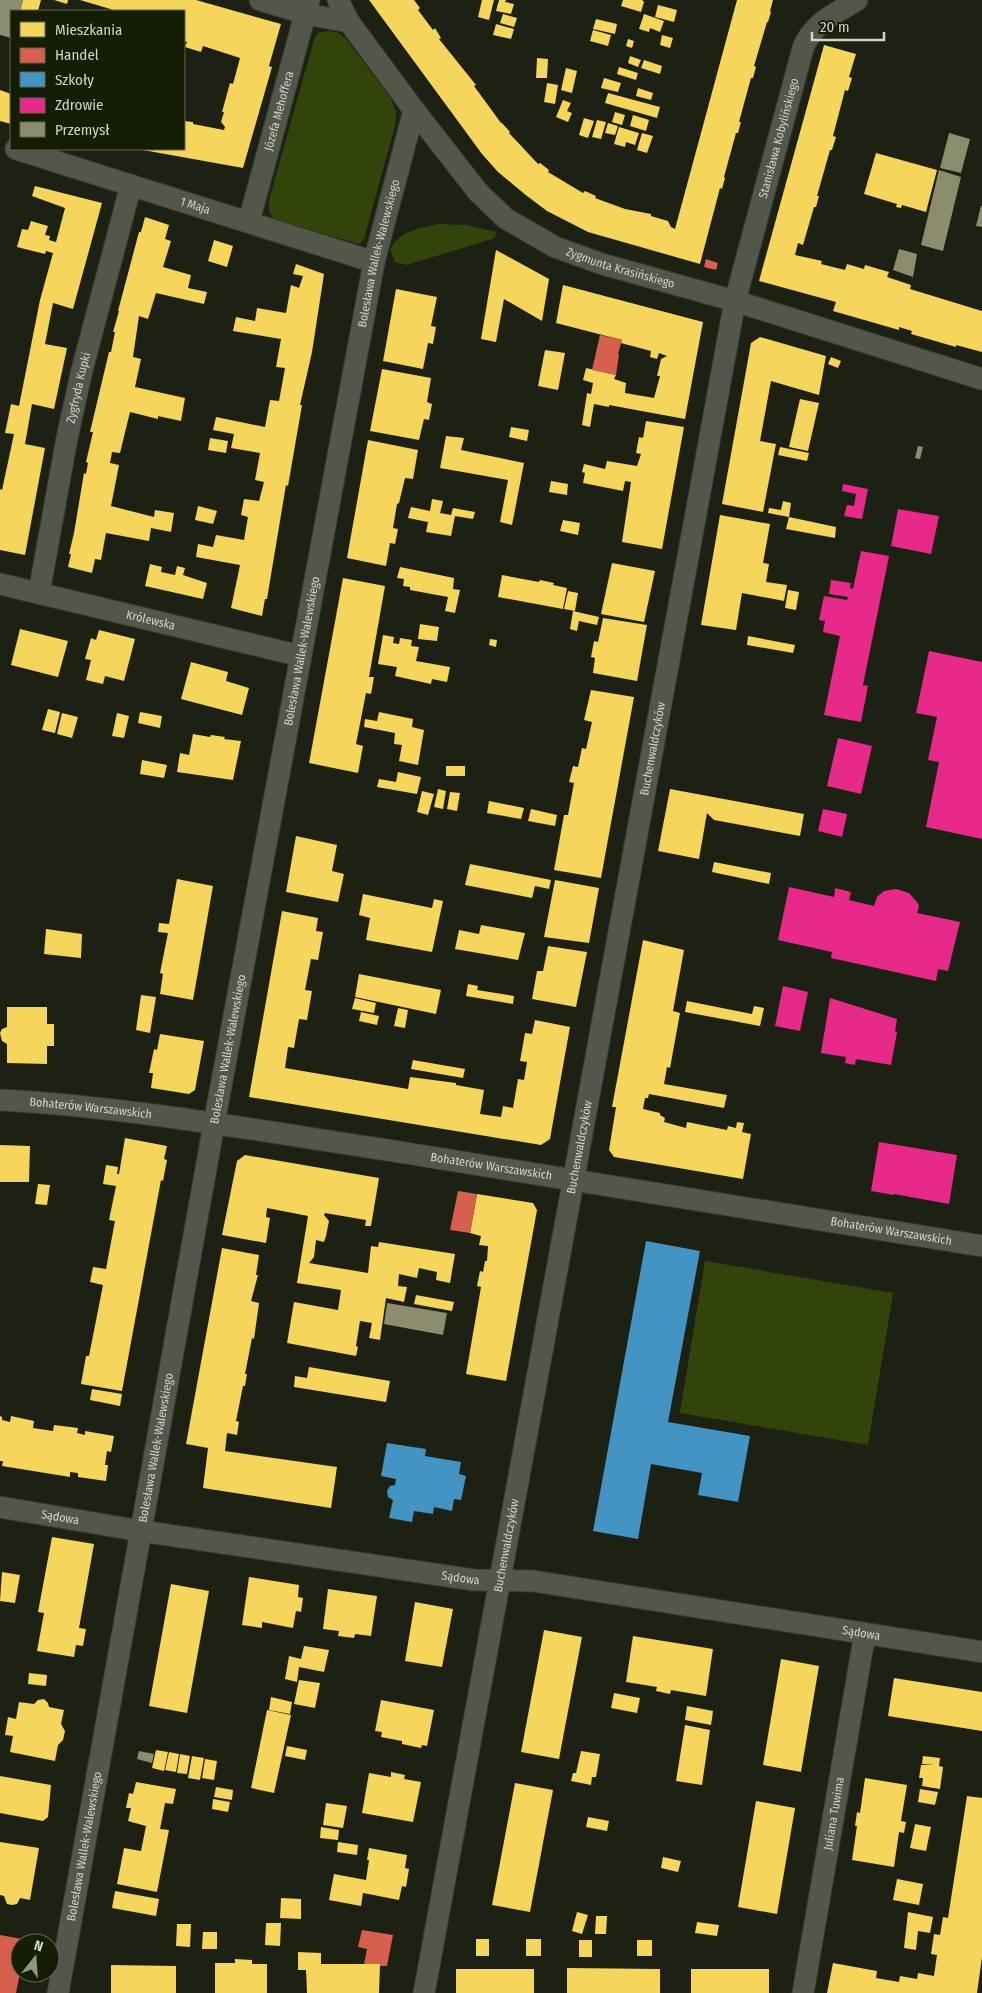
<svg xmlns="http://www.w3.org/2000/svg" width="982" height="1993" font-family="'Fira Sans Condensed',sans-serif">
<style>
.green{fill:#33440a}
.homes{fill:#f6d55c}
.shops{fill:#d6604d}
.schools{fill:#4393c3}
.health{fill:#e7298a}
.industry{fill:#8c8c6e}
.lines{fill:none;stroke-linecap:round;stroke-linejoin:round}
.minor-casing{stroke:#373b30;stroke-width:23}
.minor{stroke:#53574b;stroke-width:21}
.labels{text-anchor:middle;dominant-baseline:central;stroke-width:5;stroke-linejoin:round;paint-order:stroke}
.street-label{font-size:12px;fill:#ced5c4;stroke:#151e04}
</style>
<rect width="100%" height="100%" fill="#1d2113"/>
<path class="green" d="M328,31L339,33L347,40L391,99L396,112L395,126L364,239L359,244L280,221L273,218L269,212V200L314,40L318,33Z
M437,224L467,225L496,232L495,238L407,265L395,262L390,250C399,231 418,229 437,224Z
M705,1261L893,1293L868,1445L680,1413Z"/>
<path class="homes" d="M23,0H41L38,11H20Z
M54,0H68L67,4Z
M80,0H196L281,24L269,66L272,67L243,168L143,150L184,149V121L193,122V124L224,130L225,127L221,122L224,112H222L230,83L233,84L240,58L203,46L201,52L185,47L187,42L184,41V11H117Z
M369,0H414L420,8L418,10L433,30L435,28L441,38L439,39L476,85L474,86L501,123H502L510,132L509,133L538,164L540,163L549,170L548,172L583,193L585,191L596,196L595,198L625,209L651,214V216L668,221L671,227L675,229L737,0H773L770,11L771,12L768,22H767L754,66L756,67L753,78H751L739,122H741L738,133H736L724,177L725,178L722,189L720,188L700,264L588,232L547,211L527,196L498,172L482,154Z
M482,0H494L489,20L478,17Z
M499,0H506L505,2L514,4L511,14L496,11Z
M623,0H642L644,2L641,12L621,6Z
M658,5L677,10L674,22L655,17Z
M503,14L517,18L514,27L500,23Z
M644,14L664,21L660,32L650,28L649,32L639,29Z
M596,19L617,24L615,34L593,29Z
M496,24L514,29L511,39L493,35Z
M593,30L611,35L608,46L590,41Z
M662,35L673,38L670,48L660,45Z
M628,39L634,41L632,48L626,46Z
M824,45L856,54L849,77L852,78L848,91L845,90L833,136L836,137L832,150H830L817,196H819L816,207H814L803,245L798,243L795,255L822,261L821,264L845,270L847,264L864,269L865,265L889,272L887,277L911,285L910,289L982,311V352L956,345V347L911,334L912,331L899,327V330L833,311L836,302L759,281Z
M630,56L641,60L638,67L628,63Z
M537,58L548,59L547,78H536Z
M644,60L662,66L660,74L641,68Z
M619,67L638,73L636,80L617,74Z
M566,68L577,71L572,93L561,90Z
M604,78L621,83L618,92L601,88Z
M547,83L558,85L555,104L544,102Z
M638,88L653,93L651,100L636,96Z
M0,90L11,94V124L0,121Z
M608,93L660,107L657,118L605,103Z
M563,100L571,103L567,111L572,113L568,122L556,117Z
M615,112L625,115L622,125L612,122Z
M633,115L649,120L646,131L630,126Z
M584,118L594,121L588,138L579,135Z
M597,120L606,122L601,139L592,137Z
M608,123L618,126L615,135L605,133Z
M619,127L639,133L635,145L626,142L625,147L614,144Z
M642,133L653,136L647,153L637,150Z
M876,153L937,170L926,212L902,205L901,208L896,207L897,204L864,194Z
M35,186L102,203L73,309L53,303L45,344L67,348L54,409L32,404L25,444L45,448L25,555L0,550V489L2,490L14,434L5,433L11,404L19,406L40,300L53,253L46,251L45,254L17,247L22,229L28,230L31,221L48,226L45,235L50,236L49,240L56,242L65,208L32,196Z
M145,217L169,225L165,239L171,241L163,267L191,275L188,288L207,292L204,304L156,293L148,319L139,316L133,357L141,359L135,387L185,398L181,421L158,416V419L130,412L120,453L112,452L110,463L119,465L111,506L154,517L155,510L174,513L171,532L151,528L149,541L106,533L101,560L95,559L92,573L68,567L71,554H69L74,533L84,473L86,474L88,463L86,462L93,432H90L109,352H111L115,332H113L119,311H118L139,232H141Z
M214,240L233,246L227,267L208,261Z
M496,250L549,279L542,321L504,299L496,342L481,339Z
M296,264L324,274L312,352L300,405H302L288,486L286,485L267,599H265L262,616L231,608L240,565L196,557L198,544L213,547L216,535L244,540L248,517L241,515L244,499L259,501L264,482L255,480L260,453L231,448L234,434L213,430L216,417L265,427L270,400L279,401L285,368L276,367L281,339L233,331L236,317L255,321L257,308L286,313L291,285L299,288L303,276L293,274Z
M563,285L703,322L685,419L609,405V407L594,404L590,427L582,425L587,393L591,394L593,383L583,380L586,368L616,375L614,379L626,383L625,393L654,398L660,376H657L661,359L667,356L659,353L657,359L650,357L651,351L621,343L622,340L556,323Z
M396,289L437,297L431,326L436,327L433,344L428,343L423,369L383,361Z
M760,337L826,356L819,395L771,381L760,441L776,444L763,512L722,504L751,343Z
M545,350L565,353L558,390L538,386Z
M831,357L841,361L838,368L828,364Z
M382,369L431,378L427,402L432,404L429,420L424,419L419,440L370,431Z
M800,399L819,403L808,451L789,447Z
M646,421L684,427L662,549L622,542L631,482L625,481L623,491L583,483L585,473L582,472L584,464L605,469L607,461L637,466L641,454L636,453L639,437L643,438Z
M511,427L529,430L527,441L509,437Z
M446,436L464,438L461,450L524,463L512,525L500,522L508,480L440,468Z
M210,438L228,441L226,453L208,450Z
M368,440L418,450L413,479L405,478L399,503L397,504L393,528L398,529L395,544L390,543L386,566L347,558Z
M780,447L809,453L807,461L778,455Z
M551,481L568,484L567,495L549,492Z
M432,499L443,501L440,513L451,515L453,508L475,512L473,519L455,516L451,536L426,532L428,522L408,518L411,507L430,511Z
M783,501L791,503L789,517L836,527L835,538L786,529L789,517L768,513L769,508L781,510Z
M198,506L217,511L213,524L195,520Z
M720,515L770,524L763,563L769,564L766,582L787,585L784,601L742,593L736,630L701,625Z
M563,520L580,523L578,535L560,531Z
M612,563L655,571L644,622L601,614Z
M150,564L162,567L161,572L175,575L177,566L185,568L183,575L207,583L203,599L145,586Z
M400,567L454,578L453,589L460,590L455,613L445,611L448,597L410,590V587L403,586L404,579L397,578Z
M502,575L539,582L540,580L554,583L553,585L567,588L563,609L498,597Z
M343,578L385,586L369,677H374L371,694L366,693L356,744L363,746L358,773L309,763Z
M788,590L799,592L796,610L785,608Z
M568,591L578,593L575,611L564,609Z
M573,611L599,617L597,625L579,621L577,631L570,629Z
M603,618L647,625L637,681L593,673L595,658L591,657L594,641L598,642Z
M420,624L439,627L437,641L418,639Z
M20,629L68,641L58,677L11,665Z
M99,630L135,639L124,681L105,676L103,684L86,680L91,660L85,659L91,638L96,640Z
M383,635L394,637L393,643L399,644L400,638L412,640L411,646L419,647L416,661L450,667L447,682L432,679L431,684L395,676L397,667L378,664Z
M748,636L795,645L793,653L747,645Z
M490,639L497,640L496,647L489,645Z
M191,662L228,672L226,681L249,688L242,715L181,699Z
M591,690L634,697L601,878L554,870L564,815H568L574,783L569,782L573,766L578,767L582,748L586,749L592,722L584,720Z
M48,709L60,712L55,733L42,730Z
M140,712L162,716L160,728L138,723Z
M379,712L413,719L412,727L424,730L418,765L399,761L402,745L394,744L395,733L364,727L365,719L377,721Z
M62,713L78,717L72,738L57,734Z
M117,713L129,716L124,738L112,736Z
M193,734L210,737L211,735L225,737L224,739L241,741L233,780L177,772L180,753L189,755Z
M142,760L167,765L164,778L140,774Z
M446,766H465V776H446Z
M398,772L421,777L417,794L377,787L379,779L396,782Z
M438,789L446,791L443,809L434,807Z
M670,789L804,814L800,836L714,820L707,813L699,859L658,851Z
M422,791L434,794L428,815L417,812Z
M450,792L460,793L457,811L447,809Z
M489,801L524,808L521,819L487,813Z
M531,809L557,815L555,826L528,821Z
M296,836L337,845L332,871L344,874L338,902L286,892Z
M714,862L771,873L769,884L712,872Z
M470,864L551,880L549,889L535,886L532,898L465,885Z
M177,879L213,886L193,1000L160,994L163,974L160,973L168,933L158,932L159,923L169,924Z
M555,880L599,888L589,943L544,937Z
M363,894L432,908L434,899L443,901L432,952L366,940L370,918L359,915Z
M282,911L318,918L316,931L323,932L318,960L311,959L305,990L312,991L307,1020L299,1019L294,1048L288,1047L285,1068L408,1089L410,1077L456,1083V1085L484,1090L480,1114L501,1117L503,1106L513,1108L518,1079L524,1080L527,1062L520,1061L525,1033L532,1034L535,1020L570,1027L550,1139L541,1145L249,1097Z
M481,925L525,933L518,960L455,949L459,930L479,934Z
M46,929L82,934L81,958L44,954Z
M643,940L684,950L673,1011L680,1013L670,1068L667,1067L664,1084L727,1095L724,1108L649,1094L648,1098H645L643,1109L660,1113V1115L665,1118L664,1122L686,1128L687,1122L727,1130L728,1126L736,1128L737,1122L744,1123L742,1132L751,1134L743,1179L614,1157L609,1150L616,1107H612Z
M548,946L587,952L576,1007L532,999L537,971H543Z
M359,974L441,990L436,1014L355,997Z
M468,984L478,986L477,990L514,996L513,1004L466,996Z
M141,995L156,997L150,1033L136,1030Z
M355,998L376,1003L374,1013L352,1009Z
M687,1001L752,1014L754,1006L764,1008L760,1026L685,1012Z
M7,1007H47V1024H54V1046H47V1064L7,1063V1044L2,1041L0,1033L2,1029L7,1027Z
M398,1008L408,1010L405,1028L394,1026Z
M361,1012L379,1016L377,1025L359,1021Z
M160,1034L204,1041L195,1090L189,1094L151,1088L153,1073H149L154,1049L157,1050Z
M413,1060L465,1069L463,1078L411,1069Z
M125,1138L167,1146L164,1159L167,1160L163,1181L161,1180L122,1391L81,1384L86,1356H89L103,1285L90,1282L93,1267L106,1269L115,1221L109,1220L116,1186L103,1184L106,1165L118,1167L117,1174H119Z
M0,1145L30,1146L29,1182H0Z
M245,1155L379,1178L371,1226H365L366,1220L325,1213L324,1215L329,1221L326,1236L324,1242L316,1240L314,1257L309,1263L368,1273L371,1246L378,1247L379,1242L455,1254L450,1283L436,1280L437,1272L419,1268L417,1278L399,1274L398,1286L407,1287L404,1302L386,1298L380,1340L369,1338L372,1323L360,1321L356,1346L358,1347L356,1356L287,1343L294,1302L338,1310L341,1290L297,1283L308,1216L267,1208L266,1217L270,1218L266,1243L222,1235L237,1161Z
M38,1184L50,1185L47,1205L35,1204Z
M477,1194L533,1203L537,1210L506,1381L466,1374L481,1287L477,1286L480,1271L483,1272L485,1261H487L488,1246L479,1245L481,1236L470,1233Z
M222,1248L259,1255L256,1275H258L251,1301L259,1303L254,1339L252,1338L245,1374H247L245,1386H243L236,1421L239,1422L237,1435L227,1433L225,1451L337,1467L331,1508L203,1488L208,1448L186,1444Z
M416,1295L454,1302L452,1311L414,1304Z
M309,1367L390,1381L386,1402L294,1387L295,1376L307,1378Z
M92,1389L122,1394L120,1406L90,1400Z
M0,1416L2,1417V1420L10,1422L11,1416L34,1421L33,1428L53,1431L54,1425L78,1428L77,1433L85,1435V1431L114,1436L111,1452L107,1451L105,1465H108L106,1481L78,1477V1473L70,1472V1477L2,1466L3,1461H0Z
M52,1537L94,1544L79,1628L86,1629L83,1646L76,1645L74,1657L37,1651L44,1613L38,1612Z
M2,1572L20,1575L15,1603L0,1601Z
M249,1577L299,1585L298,1597L303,1598L301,1612L296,1611L293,1628L262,1622V1628L242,1625Z
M171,1584L209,1591L187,1713L149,1706Z
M328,1589L377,1596L371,1636L355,1634L354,1638L338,1636L339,1631L323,1629Z
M415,1602L453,1609L442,1667L405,1661Z
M544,1630L582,1637L559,1759L521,1752Z
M633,1636L713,1649L706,1696L671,1690L670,1694L656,1691L657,1687L626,1682Z
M304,1646L329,1650L324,1672L299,1667L297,1682L285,1679L289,1656L301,1659Z
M781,1659L819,1666L801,1772L763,1765Z
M29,1673L47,1675L46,1686L28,1684Z
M894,1678L982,1692V1731L888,1716Z
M299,1680L320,1683L315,1708L294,1704Z
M614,1693L640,1698L637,1713L611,1708Z
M271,1697L292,1702L290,1714L269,1710Z
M44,1699L48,1703L49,1707L64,1710L61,1724L65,1731L63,1740L58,1745L55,1761L10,1752L13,1736L5,1735L8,1717L16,1719L19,1702L34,1704L38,1700Z
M381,1700L434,1710L427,1746L422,1745L421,1748L402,1744V1741L381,1737L382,1732L375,1731Z
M687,1706L713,1711L711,1725L685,1720Z
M267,1710L291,1715L274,1793L251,1788Z
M685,1725L710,1730L702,1785L676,1781Z
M287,1746L307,1750L305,1760L285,1756Z
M156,1750L168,1752L164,1771L152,1768Z
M581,1751L600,1754L596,1777H592L591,1785L571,1781L573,1773H576Z
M169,1752L179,1754L176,1772L165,1770Z
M180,1754L190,1756L187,1774L177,1773Z
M192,1756L204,1758L200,1780L188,1778Z
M923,1756L940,1758L939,1766L943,1767L940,1789L922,1786L923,1778H919L921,1765H934L922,1764Z
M205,1759L217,1761L214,1780L202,1778Z
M391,1772L405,1775L404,1779L421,1782L413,1822L362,1813L369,1773L391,1777Z
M0,1776L51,1785L48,1817L43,1821L0,1813Z
M865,1778L907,1785L901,1821L906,1822L904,1833L899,1832L894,1867L852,1860L857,1826H855L857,1812L860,1813Z
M136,1782L176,1789L173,1804L165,1803L160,1829L169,1830L157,1892L117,1884L124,1848L141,1851L146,1826L128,1821L131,1808H126L129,1793L133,1794Z
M515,1783L553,1790L530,1912L492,1905Z
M216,1787L233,1790L232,1800L214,1797Z
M920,1789L938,1792L935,1805L918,1802Z
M967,1796L982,1798V1957L977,1993H827L833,1963L877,1971L876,1978L899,1982L900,1976L917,1979L918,1973L934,1976L937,1955L931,1954L934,1934L940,1935L943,1917L948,1918Z
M213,1799L230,1802L228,1812L212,1809Z
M756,1801L795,1808L777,1914L738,1907Z
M326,1803L347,1806L343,1828L323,1825Z
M588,1817L609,1821L607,1831L586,1827Z
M915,1824L931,1827L926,1851L910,1848Z
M321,1827L339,1830L338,1840L320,1838Z
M0,1842L39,1848L30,1900L20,1898L17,1904L12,1905L7,1904L4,1896L0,1895Z
M338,1842L358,1845L357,1855L337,1852Z
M369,1848L407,1855L405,1868L409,1869L406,1887L402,1886L399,1900L363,1893L361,1906L329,1900L334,1874L366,1880L369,1860H367Z
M663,1857L681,1861L678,1872L661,1868Z
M897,1879L923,1884L919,1905L893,1900Z
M115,1891L159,1899L156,1916L112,1908Z
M281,1898L301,1899V1919L280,1918Z
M577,1912L588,1915L582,1934L572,1931Z
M908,1912L933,1917L930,1933L918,1931L916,1950L904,1948Z
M596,1916H607L606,1934H595Z
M697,1922L719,1925L717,1936L695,1933Z
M266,1923H281L280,1946L265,1945Z
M177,1924H191L190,1947L176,1946Z
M203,1932H217V1949H202Z
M476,1939H489V1956H476Z
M526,1939H541V1956H526Z
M579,1940H592V1957H579Z
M637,1940H652V1956H637Z
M298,1952L321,1953V1964H380L379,1993H307L306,1970H298Z
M235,1959L252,1960V1964H267V1993H215V1963H235Z
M111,1965L176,1966V1993H111Z
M567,1968L660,1969V1993H567Z
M456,1969H534V1993H456Z
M691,1969H769V1993H691Z"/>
<path class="shops" d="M706,259L718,263L716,270L704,267Z
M600,335L622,340L618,354L619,355L616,375L592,370Z
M458,1191L477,1194L470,1233L450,1230Z
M362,1930L393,1935L387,1966H380V1964H364L367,1949L358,1947Z
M0,1935L27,1940L26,1943H20V1973L16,1993H0Z"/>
<path class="schools" d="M646,1241L700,1251L668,1422L750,1436L738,1502L698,1495L702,1473L651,1464L638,1539L593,1531Z
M387,1443L426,1449L425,1456L461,1462L459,1474L466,1476L461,1500L454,1499L452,1511L434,1507L433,1514L414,1511L412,1522L389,1518L393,1500L388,1497L387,1491L390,1486L395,1485L396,1479L381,1476Z"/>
<path class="health" d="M843,484L868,489L862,519L844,516L847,505L854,506L856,494L842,491Z
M898,509L939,516L931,554L891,546Z
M861,551L889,556L863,685L868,686L861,722L824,715L840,636L823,632L825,621L819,620L824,596L847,600L848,597L829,594L831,580L851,583L850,588L853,589Z
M929,651L982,662V839L926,827L939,762L928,760L937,717L916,713Z
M838,738L872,746L861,794L827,786Z
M823,809L847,814L842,837L818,831Z
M789,887L834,897L835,888L851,892L849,900L874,906L877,897L884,891L896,889L909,893L917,902L919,906L917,913L960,922L948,971L938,969L936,981L831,958L832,952L778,940Z
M783,986L808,992L800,1031L775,1026Z
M830,998L897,1019L895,1031L897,1032L891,1065L856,1059L855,1065L845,1063L846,1057L821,1053Z
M879,1142L957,1155L949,1204L894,1194V1195L871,1191Z"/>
<path class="industry" d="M0,0H23L20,11H11V38L0,35Z
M949,133L970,139L961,173L940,168Z
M939,170L961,177L943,251L921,245Z
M981,206H982V227L976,226Z
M899,249L917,254L913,277L893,270Z
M918,446L923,447L920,459L915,458Z
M387,1303L447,1313L443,1335L384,1324Z
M139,1751L154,1754L152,1763L137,1759Z"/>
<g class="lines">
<g class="minor-casing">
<g id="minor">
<path d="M260,0L306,14L349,22"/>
<path id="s1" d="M338,0L349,22L414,110L478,192L505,218L555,247L602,264L735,301L982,379"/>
<path id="s2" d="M16,149L374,262"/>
<path id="s3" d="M249,221L309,0"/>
<path id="s4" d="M0,584L301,656"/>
<path id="s5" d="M39,593L67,438L82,370L131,185"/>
<path id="s6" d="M0,1100C128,1107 254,1130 381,1149C582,1180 782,1213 982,1246"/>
<path id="s7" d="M0,1507L141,1531L474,1580L533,1581L982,1652"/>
<path id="s8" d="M58,1993L214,1124L374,262L414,110"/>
<path id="s9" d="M424,1993L735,301L803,48C813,23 835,14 857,0"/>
<path id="s10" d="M803,1993L865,1633"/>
</g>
</g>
<use href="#minor" class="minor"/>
</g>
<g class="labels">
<g class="street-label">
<text stroke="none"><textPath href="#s3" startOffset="114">Józefa Mehoffera</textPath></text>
<text stroke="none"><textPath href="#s9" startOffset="1889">Stanisława Kobylińskiego</textPath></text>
<text stroke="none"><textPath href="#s2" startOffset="188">1 Maja</textPath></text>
<text stroke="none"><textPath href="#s8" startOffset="1769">Bolesława Wallek-Walewskiego</textPath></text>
<text stroke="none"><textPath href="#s1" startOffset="402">Zygmunta Krasińskiego</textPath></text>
<text stroke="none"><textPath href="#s5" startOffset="209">Zygfryda Kupki</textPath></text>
<text stroke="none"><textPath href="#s4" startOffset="155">Królewska</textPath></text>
<text stroke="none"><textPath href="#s8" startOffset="1364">Bolesława Wallek-Walewskiego</textPath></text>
<text stroke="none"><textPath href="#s9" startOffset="1265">Buchenwaldczyków</textPath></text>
<text stroke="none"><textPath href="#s8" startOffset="959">Bolesława Wallek-Walewskiego</textPath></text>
<text stroke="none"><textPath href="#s6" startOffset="91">Bohaterów Warszawskich</textPath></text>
<text stroke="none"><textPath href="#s9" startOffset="860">Buchenwaldczyków</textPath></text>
<text stroke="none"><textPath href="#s6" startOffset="496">Bohaterów Warszawskich</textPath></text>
<text stroke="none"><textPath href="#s6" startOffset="901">Bohaterów Warszawskich</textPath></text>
<text stroke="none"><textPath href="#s8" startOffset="554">Bolesława Wallek-Walewskiego</textPath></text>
<text stroke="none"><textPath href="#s7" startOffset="61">Sądowa</textPath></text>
<text stroke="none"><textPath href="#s9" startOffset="455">Buchenwaldczyków</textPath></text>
<text stroke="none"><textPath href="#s7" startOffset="466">Sądowa</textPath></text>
<text stroke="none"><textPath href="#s7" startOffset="871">Sądowa</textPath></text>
<text stroke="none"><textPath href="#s10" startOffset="182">Juliana Tuwima</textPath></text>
<text stroke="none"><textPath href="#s8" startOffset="149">Bolesława Wallek-Walewskiego</textPath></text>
</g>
</g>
<rect x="10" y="10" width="175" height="140" fill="#151e04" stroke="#5f6751"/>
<rect x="20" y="22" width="25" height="15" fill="#f6d55c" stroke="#5f6751"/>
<text x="55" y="35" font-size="15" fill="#ced5c4">Mieszkania</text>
<rect x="20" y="48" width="25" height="15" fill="#d6604d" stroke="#5f6751"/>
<text x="55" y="60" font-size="15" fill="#ced5c4">Handel</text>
<rect x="20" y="72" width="25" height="15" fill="#4393c3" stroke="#5f6751"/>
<text x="55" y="85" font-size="15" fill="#ced5c4">Szkoły</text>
<rect x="20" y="98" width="25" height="15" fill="#e7298a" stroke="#5f6751"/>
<text x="55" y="110" font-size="15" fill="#ced5c4">Zdrowie</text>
<rect x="20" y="122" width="25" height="15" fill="#8c8c6e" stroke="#5f6751"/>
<text x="55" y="135" font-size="15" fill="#ced5c4">Przemysł</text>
<g transform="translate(35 1958) rotate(17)"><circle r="24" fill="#151e04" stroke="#5f6751"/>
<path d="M0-4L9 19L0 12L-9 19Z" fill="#909686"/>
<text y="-8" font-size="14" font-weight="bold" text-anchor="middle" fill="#ced5c4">N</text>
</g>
<path d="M812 32v8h72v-8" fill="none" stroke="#ced5c4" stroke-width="2.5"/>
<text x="820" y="32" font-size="15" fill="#ced5c4" stroke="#151e04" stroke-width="4" paint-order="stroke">20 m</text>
</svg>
